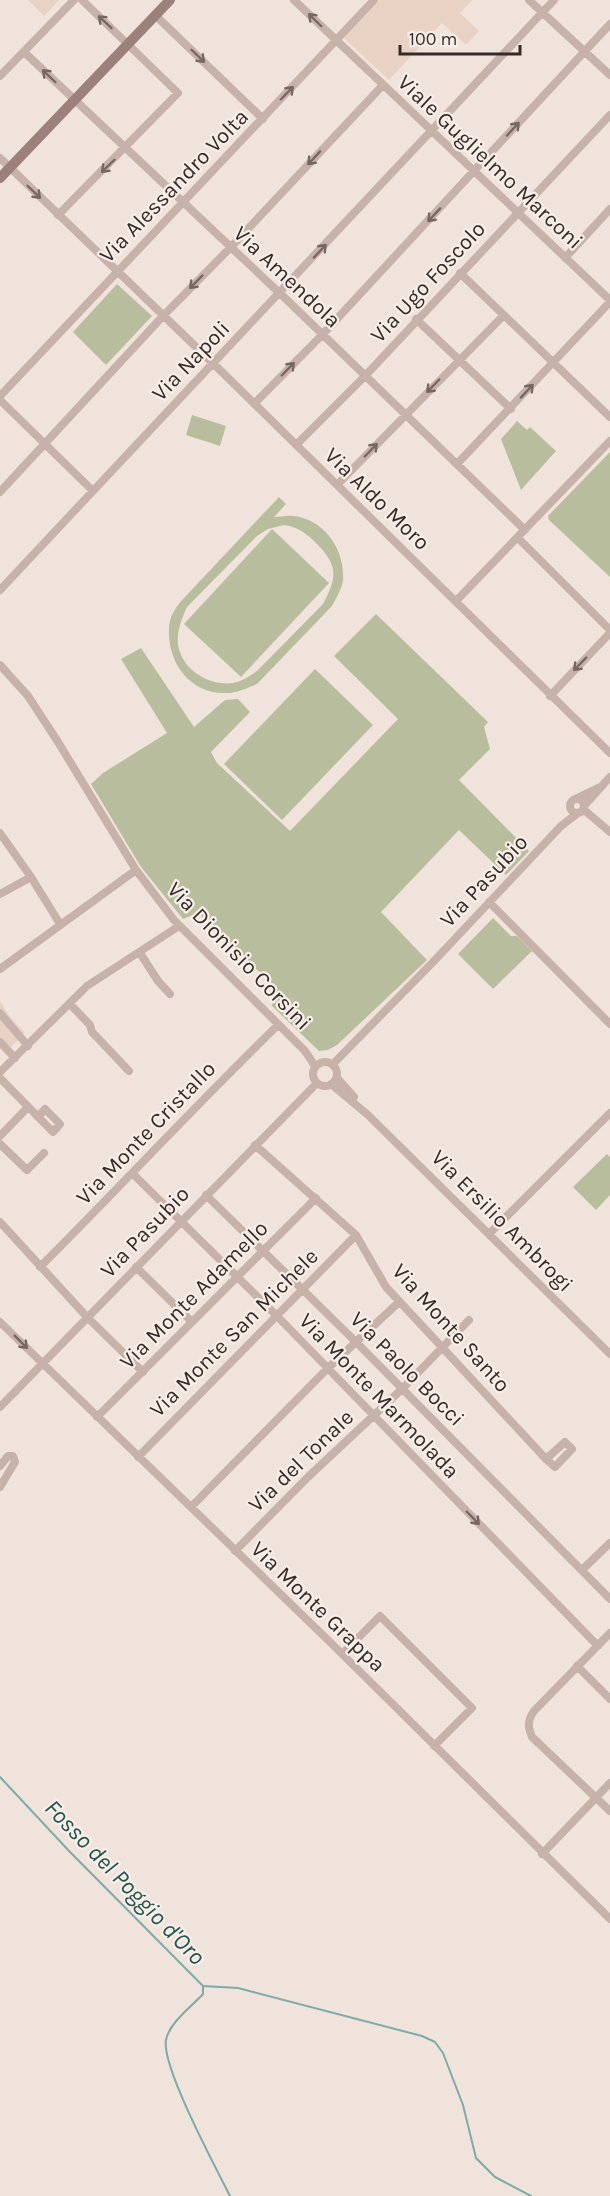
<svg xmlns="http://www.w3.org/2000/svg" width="610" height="2196" font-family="Karla,sans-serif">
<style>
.green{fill:#b8be9d;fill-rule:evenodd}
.plaza{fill:#e7d2c4}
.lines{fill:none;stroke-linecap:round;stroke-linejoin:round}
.stream{stroke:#7daba6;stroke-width:2}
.street{stroke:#c7b2a9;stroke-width:8}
.secondary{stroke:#9b817a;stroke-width:10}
.oneway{stroke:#776762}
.labels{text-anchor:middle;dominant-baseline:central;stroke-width:4.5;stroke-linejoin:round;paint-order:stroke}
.street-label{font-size:22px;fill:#352a28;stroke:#f8eee8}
.water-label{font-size:24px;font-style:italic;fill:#21544f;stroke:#f8eee8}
</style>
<rect width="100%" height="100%" fill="#f0e3dc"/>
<path class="green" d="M117,284L152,316L106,365L73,332Z
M192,415L226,426L220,446L186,435Z
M517,421L527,430L530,427L556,451L521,490L501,439Z
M610,452V577L549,520L548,516Z
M279,497L286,504L274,517C280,517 287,515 293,516C324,519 345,549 343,580C342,589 336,598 332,606L257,684C247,688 237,693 226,693C189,694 167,661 169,628C169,617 176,607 183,599ZM284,525C297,527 303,531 313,540C337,563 339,575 323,604L258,670C250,676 243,681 233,683C212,686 187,673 180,652C174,637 181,620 187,607L257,536L268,529Z
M272,529L329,583L241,677L184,624Z
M376,614L488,722L484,727L490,749L459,780L529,851L506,875L459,830L381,912L427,960L337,1045L328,1050L319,1051L272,1006L273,985L198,913L183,919L141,867L91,784L103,773L167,733L121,659L141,648L194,727L225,700L238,699L250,712L211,752L217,763L290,831L398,719L334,656Z
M315,669L373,725L282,820L224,764Z
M493,918L511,936H517L532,951L493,989L458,954Z
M607,1154L610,1157V1195L596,1210L573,1187Z"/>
<path class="plaza" d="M28,0H59L44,16Z
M380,0H472L460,13L479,31L466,45L442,23L389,80L344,38Z
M0,1001L10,1017L25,1033L5,1053L0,1048Z"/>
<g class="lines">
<path class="stream" d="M0,1777L70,1852L203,1986L238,1988L422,2036L435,2042L443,2053L463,2105L476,2158L495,2177L531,2196
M203,1986V1994C191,2007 169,2023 166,2040C161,2066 216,2168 230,2196"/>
<path class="street" d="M294,0L610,300
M529,0L610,75
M155,15L263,119
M24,52L288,301L525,530
M0,76L74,0
M0,158L222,372L610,753
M58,215L178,93L82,0
M565,258L610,209
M460,273L610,417
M416,319L511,409
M0,396L374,0
M0,400L93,491
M254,404L322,335L610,24
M296,445L365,376L610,115
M457,464L610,302
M337,485L504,315
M0,492L163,316L230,248L383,85
M518,538L610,630
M0,590L554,0
M456,601L610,441
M0,665L28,696L58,742L136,870L174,920L305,1051L315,1066
M550,696L610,633
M575,799L598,788
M570 806a7 7 0 1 1 14 0a7 7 0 1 1-14 0Z
M584,806L610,777
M583,809L610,832
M0,833L31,877L60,924
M0,894L31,877
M489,902L610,1024
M140,953L158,981L170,994
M0,969L136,870
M70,1004L90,1025L92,1032L129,1071
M0,1013L28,1046
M0,1042L15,1058
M313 1074a12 12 0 1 1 24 0a12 12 0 1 1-24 0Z
M333,1064L435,960L561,826L578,813
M0,1072L87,986L179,926
M0,1078L53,1132L60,1124L45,1109L38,1117
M337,1078L354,1097
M331,1084L368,1115L610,1354
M0,1136L28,1107
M0,1144L27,1170L44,1153
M255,1145L356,1235L386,1287L546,1459L555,1467L572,1449L565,1442L546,1459
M133,1174L277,1316L598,1646
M206,1195L357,1343L610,1599
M0,1222L87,1317L143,1372
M489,1234L610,1113
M40,1267C120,1187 197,1104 278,1025
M136,1267L192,1322
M0,1322L331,1643L610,1919
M0,1407L317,1083
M97,1417L316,1198
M138,1457L356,1235
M0,1466L8,1456H13L15,1462L0,1487
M191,1507L327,1369L399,1302
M235,1551L308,1477L402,1389L469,1320
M582,1570L610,1543
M610,1633L534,1711C527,1721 528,1727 532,1737L610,1811
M342,1654L380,1616L472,1708L434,1746
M577,1666L610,1699
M542,1854L610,1783"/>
<path class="secondary" d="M0,178L170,0"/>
</g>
<defs><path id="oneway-shaft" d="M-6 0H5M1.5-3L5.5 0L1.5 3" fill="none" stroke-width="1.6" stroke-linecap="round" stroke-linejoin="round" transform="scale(1.5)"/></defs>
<g class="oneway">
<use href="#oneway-shaft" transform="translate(315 20) rotate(-136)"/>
<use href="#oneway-shaft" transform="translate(105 22) rotate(-137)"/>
<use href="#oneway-shaft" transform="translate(198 56) rotate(44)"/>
<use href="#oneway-shaft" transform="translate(49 76) rotate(-136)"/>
<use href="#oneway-shaft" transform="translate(287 93) rotate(-46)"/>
<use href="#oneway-shaft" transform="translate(513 129) rotate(-47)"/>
<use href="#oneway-shaft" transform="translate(314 158) rotate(133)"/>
<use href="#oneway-shaft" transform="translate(108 166) rotate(136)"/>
<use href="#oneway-shaft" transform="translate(34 192) rotate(44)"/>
<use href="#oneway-shaft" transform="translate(434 215) rotate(133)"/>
<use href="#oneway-shaft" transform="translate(320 251) rotate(-47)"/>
<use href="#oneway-shaft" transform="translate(196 282) rotate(135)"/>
<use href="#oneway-shaft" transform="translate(288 369) rotate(-46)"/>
<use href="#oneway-shaft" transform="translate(433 386) rotate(134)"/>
<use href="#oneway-shaft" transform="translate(527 391) rotate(-47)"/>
<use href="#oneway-shaft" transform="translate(371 450) rotate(-46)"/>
<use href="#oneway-shaft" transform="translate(580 664) rotate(134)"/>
<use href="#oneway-shaft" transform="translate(21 1342) rotate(45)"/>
<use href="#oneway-shaft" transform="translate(473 1518) rotate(46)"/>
</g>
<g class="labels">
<g class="street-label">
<text transform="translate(490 162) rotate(43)">Viale Guglielmo Marconi</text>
<text transform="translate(174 186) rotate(-46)">Via Alessandro Volta</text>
<text transform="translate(287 277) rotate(43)">Via Amendola</text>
<text transform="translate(428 282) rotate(-47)">Via Ugo Foscolo</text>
<text transform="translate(191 361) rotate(-46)">Via Napoli</text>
<text transform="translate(377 499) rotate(44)">Via Aldo Moro</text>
<text transform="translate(484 881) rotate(-47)">Via Pasubio</text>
<text transform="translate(239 956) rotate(46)">Via Dionisio Corsini</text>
<text transform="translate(146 1133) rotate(-46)">Via Monte Cristallo</text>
<text transform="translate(502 1221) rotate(45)">Via Ersilio Ambrogi</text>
<text transform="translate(145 1232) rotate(-46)">Via Pasubio</text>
<text transform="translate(194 1295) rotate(-45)">Via Monte Adamello</text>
<text transform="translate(451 1328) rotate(48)">Via Monte Santo</text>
<text transform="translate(234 1333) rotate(-45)">Via Monte San Michele</text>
<text transform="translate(407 1369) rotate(45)">Via Paolo Bocci</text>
<text transform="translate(379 1396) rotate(46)">Via Monte Marmolada</text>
<text transform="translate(301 1461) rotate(-44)">Via del Tonale</text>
<text transform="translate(318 1607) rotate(44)">Via Monte Grappa</text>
</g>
<g class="water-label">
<text transform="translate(125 1882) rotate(46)">Fosso del Poggio d'Oro</text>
</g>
</g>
<path d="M400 45v9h120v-9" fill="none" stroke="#352a28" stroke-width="3"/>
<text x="409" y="45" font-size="18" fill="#352a28" stroke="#f8eee8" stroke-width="4.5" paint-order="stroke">100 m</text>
</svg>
